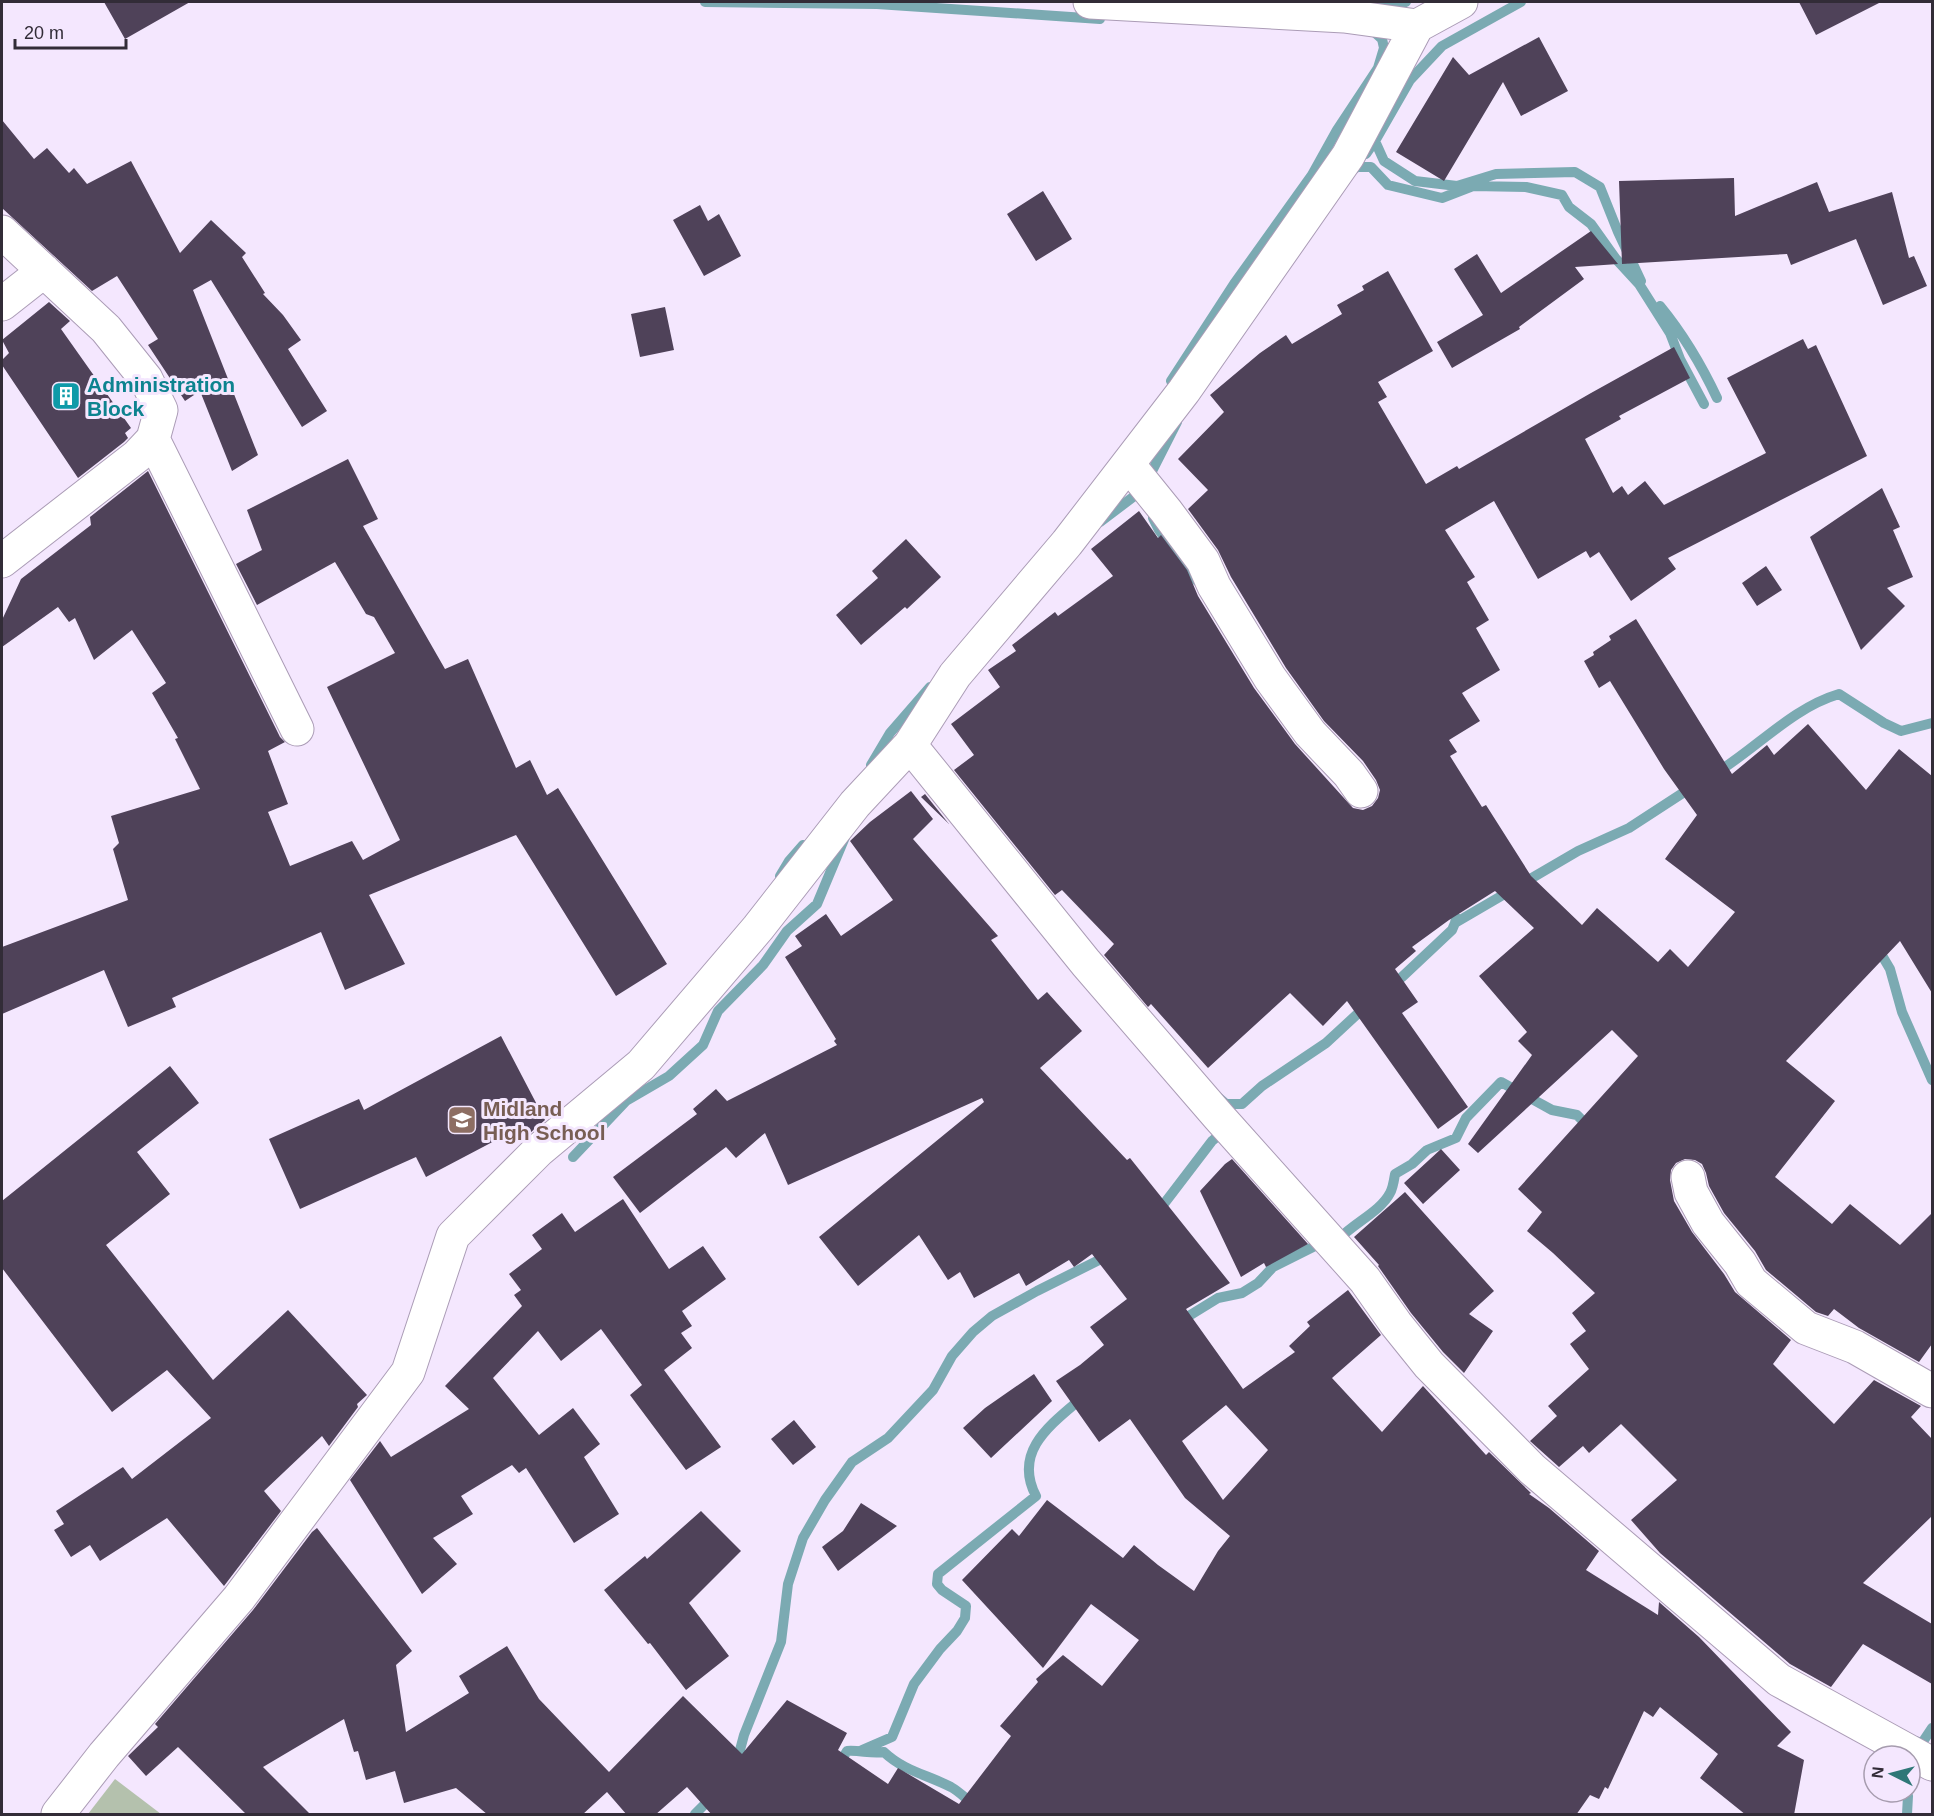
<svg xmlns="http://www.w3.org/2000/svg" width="1934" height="1816" font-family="Arial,sans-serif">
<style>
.green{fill:#b4c1ad}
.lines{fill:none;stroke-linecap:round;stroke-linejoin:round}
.stream{stroke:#7baab2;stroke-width:10}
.building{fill:#4f4259;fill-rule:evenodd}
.minor-casing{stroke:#ab9cb6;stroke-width:35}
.minor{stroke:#fff;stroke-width:33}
.labels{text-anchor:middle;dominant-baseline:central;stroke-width:6;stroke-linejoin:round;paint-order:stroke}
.culture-label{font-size:21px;font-weight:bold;fill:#0d838f;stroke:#f4e7fe;text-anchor:start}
.education-label{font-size:21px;font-weight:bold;fill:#785e54;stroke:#f4e7fe;text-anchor:start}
</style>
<rect width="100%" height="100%" fill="#f4e7fe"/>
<path class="green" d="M115,1779L161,1814H88Z"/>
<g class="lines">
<path class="stream" d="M705,2L877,4L1100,19
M1360,2L1388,4L1406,2
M1375,141L1410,80L1442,46L1521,2
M1366,154L1375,141L1384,161L1415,181L1457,186L1496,174L1575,172L1600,187L1618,232L1641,281
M1349,173L1357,167H1371L1388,185L1442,198L1473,186L1526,187L1562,195L1569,207L1591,224L1616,259L1639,284L1670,333L1680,359L1704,404
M1660,306C1683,334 1701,364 1717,398
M1171,381L1234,284L1312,175L1337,130L1378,68L1384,48L1382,39L1372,30
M1147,481L1177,422
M1153,518L1159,530L1197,581
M1100,522L1141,491L1143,496
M871,765L890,733L930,687
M1716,773C1757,748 1792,708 1839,694L1884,723L1901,731L1932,723
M780,876L789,861L803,845
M1447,905L1456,918L1455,923
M1877,947L1890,969L1902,1012L1932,1080
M1389,987L1402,977L1452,930L1455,923L1578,851L1629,828L1692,787
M1218,1097L1226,1104H1242L1262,1086L1326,1043L1366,1006
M573,1157L626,1101L669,1076L703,1045L718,1011L763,965L787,931L817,904L845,837
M1157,1213L1212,1141L1225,1130
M1345,1243L1340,1238C1354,1223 1381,1211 1390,1193C1393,1188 1394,1180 1395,1174L1412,1164L1427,1150L1456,1138L1466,1118L1501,1082L1552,1110L1577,1115L1590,1128
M1179,1322L1218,1298L1242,1293L1258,1283L1273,1267L1317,1245L1324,1243L1326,1246
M1912,1740L1922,1743L1932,1728
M862,1750L892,1737L914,1684L940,1649L957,1631L965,1618L966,1606L942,1590L937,1584L938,1574L1036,1496C1012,1450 1053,1423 1084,1396
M736,1765L744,1735L781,1642L788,1584L803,1538L825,1500L852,1462L888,1438L933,1390L952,1356L973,1332L992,1316L1037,1291L1109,1255
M838,1766L847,1751C860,1750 871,1754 884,1752C904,1771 928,1775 951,1787C960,1792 966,1799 974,1805
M1906,1792L1908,1796L1907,1814
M695,1814L713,1796"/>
</g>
<path class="building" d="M104,2H190L125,39Z
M1799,2H1881L1816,35Z
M1539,37L1568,91L1521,116L1503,82L1444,181L1396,152L1453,57L1469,75Z
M2,120L34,159L47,148L69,173L74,168L87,184L131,161L180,253L211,220L246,253L242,257L265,293L263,294L283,315L301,340L288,349L327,411L302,427L211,280L193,290L258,455L232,471L200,391L185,401L148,345L158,339L117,276L92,291L2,208Z
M1734,178L1735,216L1817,182L1829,212L1892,192L1909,258L1914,256L1927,286L1883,305L1856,239L1791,265L1787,254L1622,264L1619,181Z
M1043,191L1072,239L1036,261L1007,214Z
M700,205L708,221L719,214L741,256L704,276L673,220Z
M1591,231L1618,264L1575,267L1584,279L1519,327L1520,329L1452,368L1437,342L1483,315L1454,269L1477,254L1501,293Z
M1388,271L1433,351L1378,382L1387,397L1378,402L1426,484L1457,466L1459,469L1591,393L1674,347L1690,378L1619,416L1621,419L1585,439L1613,493L1622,486L1628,495L1645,481L1664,505L1766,453L1727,378L1803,339L1808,349L1816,345L1867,456L1668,558L1676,569L1631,601L1599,552L1590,558L1586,551L1538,579L1494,501L1445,530L1475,577L1467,582L1489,620L1476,628L1500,670L1462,693L1480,721L1449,740L1457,752L1450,756L1482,807L1486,805L1531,876L1582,925L1597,908L1658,962L1670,949L1688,967L1735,912L1665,859L1697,815L1664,769L1610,681L1599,688L1584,661L1594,655L1593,652L1611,640L1609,636L1636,619L1732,774L1767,745L1774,755L1808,724L1866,790L1899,749L1932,776V993L1900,941L1786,1061L1835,1101L1775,1177L1832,1224L1850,1204L1900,1245L1932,1213V1344L1919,1362L1859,1328L1834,1309L1828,1316L1816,1312L1766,1270L1755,1251L1724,1213L1709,1186L1706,1173L1702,1164L1695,1160L1685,1159L1676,1163L1671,1170L1670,1180L1674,1201L1692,1232L1724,1274L1735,1292L1791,1340L1773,1364L1834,1424L1874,1380L1921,1406L1911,1417L1932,1439V1516L1863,1583L1932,1624V1684L1863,1644L1831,1687L1790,1664L1660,1553L1631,1520L1677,1480L1621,1424L1589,1453L1583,1446L1559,1467L1530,1441L1557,1416L1548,1406L1589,1369L1570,1344L1586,1331L1572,1313L1595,1293L1553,1253L1527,1231L1542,1212L1518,1189L1638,1056L1612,1030L1478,1153L1468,1144L1532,1055L1518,1041L1527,1032L1479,976L1534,928L1495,891L1449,920L1412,947L1416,951L1395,969L1418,1002L1402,1013L1468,1107L1438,1129L1347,1001L1323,1026L1290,993L1208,1068L1151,1004L1148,1007L1104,955L1114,944L1062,890L1055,895L954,770L974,755L951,724L1000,687L988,670L1016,651L1012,645L1055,612L1058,616L1113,576L1091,549L1139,511L1158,538L1161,535L1187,570L1198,596L1254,688L1295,744L1353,808L1363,810L1372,806L1378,798L1380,790L1376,780L1363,761L1324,721L1286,668L1231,577L1218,550L1188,509L1208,490L1178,459L1224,412L1210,395L1260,353L1286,335L1292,344L1342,314L1337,305L1364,290L1362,286Z
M49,302L70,321L61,329L131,428L125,433L128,438L124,442L78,478L2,365V360L9,353L2,340Z
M665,307L674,350L640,357L631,314Z
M348,459L378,519L363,526L445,669L468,659L516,768L530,760L547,795L558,788L667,964L616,996L516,835L369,895L405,964L345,990L321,932L172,998L176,1007L128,1027L104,970L2,1014V947L128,900L113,849L119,843L111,816L200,789L175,739L178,738L152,693L166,683L132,630L94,660L75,618L69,622L58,607L2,647V620L21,579L91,525L90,517L148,471L280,737L285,742L268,751L288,804L268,812L290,866L352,841L363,860L400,840L327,687L395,653L374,617L366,614L335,562L257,605L236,564L262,550L247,510Z
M1882,488L1900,527L1893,530L1913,577L1887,588L1905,606L1861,650L1810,537Z
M906,539L941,577L907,609L905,607L861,645L836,615L878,578L872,571Z
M1766,566L1782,590L1757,606L1742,583Z
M911,791L933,819L913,839L998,936L991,940L1038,1000L1047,992L1082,1031L1040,1068L1127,1160L1130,1158L1230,1283L1186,1309L1243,1389L1295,1352L1289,1346L1310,1326L1307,1322L1348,1290L1381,1335L1332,1378L1382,1432L1423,1386L1486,1455L1489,1452L1531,1493L1529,1494L1549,1508L1599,1551L1586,1570L1658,1615L1659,1602L1699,1637L1791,1732L1777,1746L1804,1760L1794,1815H1746L1700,1778L1718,1754L1660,1707L1653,1717L1644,1711L1608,1789L1605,1787L1599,1799L1590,1795L1576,1815H712L687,1787L655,1815H627L607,1792L582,1815H488L456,1788L404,1803L395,1771L366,1780L358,1751L354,1752L344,1719L263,1767L311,1815H247L178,1747L146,1776L128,1756L158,1727L155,1724L253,1610L312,1532L317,1528L412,1651L396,1665L406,1732L469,1693L459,1676L507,1646L539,1699L609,1772L683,1696L742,1754L787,1700L847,1733L838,1750L888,1784L898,1768L959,1804L1011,1736L1000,1726L1038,1682L1036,1679L1063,1655L1102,1686L1139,1640L1091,1604L1043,1668L962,1580L1012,1529L1019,1536L1047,1500L1123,1558L1134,1545L1158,1565L1194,1591L1218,1551L1230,1536L1185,1498L1130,1419L1099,1442L1056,1381L1080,1365L1104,1345L1090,1327L1127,1299L1092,1254L1074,1267L1069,1260L1026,1286L1019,1273L974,1298L960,1272L948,1280L919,1235L858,1286L819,1237L984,1102L982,1098L788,1185L765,1133L736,1158L726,1147L640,1213L613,1177L697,1114L693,1109L716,1089L727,1101L837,1045L834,1041L836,1039L785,957L802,946L795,936L826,914L841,936L893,900L850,841L870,822ZM1226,1405L1268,1450L1223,1500L1182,1441Z
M925,794L949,824L921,797Z
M501,1036L545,1120L530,1133L507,1145L502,1137L426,1177L416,1157L300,1209L269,1139L359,1099L364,1110Z
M170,1066L199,1103L137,1152L170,1194L106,1245L213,1380L288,1310L367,1395L357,1404L358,1407L329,1446L322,1436L264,1491L281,1511L224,1586L167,1518L100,1561L90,1545L71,1557L54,1530L64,1524L56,1511L123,1467L132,1479L211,1418L167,1370L112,1412L2,1268V1201Z
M1441,1149L1460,1170L1423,1204L1404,1183Z
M1232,1159L1308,1244L1266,1267L1264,1263L1241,1277L1200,1191L1225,1164Z
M1405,1192L1494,1291L1469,1314L1493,1331L1464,1373L1443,1352L1411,1313L1378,1266L1379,1265L1354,1237Z
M623,1199L669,1269L703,1246L726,1279L682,1311L692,1326L681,1333L692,1348L664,1370L721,1447L686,1470L630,1395L642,1385L601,1329L561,1361L538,1331L493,1378L539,1435L573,1408L600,1444L584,1457L619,1514L574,1543L526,1468L519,1473L512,1465L461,1496L473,1514L433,1538L457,1564L422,1594L350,1480L380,1441L391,1457L469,1409L445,1386L522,1306L514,1295L521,1290L509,1274L542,1249L532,1235L562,1213L575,1232Z
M1034,1374L1052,1401L991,1458L963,1428L985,1408Z
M794,1420L816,1447L793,1465L771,1439Z
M861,1503L897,1526L838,1571L822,1547L843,1531Z
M701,1511L741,1551L689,1603L729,1656L686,1690L650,1643L648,1644L604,1590L645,1556L647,1559Z"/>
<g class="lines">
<g class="minor-casing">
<path id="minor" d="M1090,2L1344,16L1417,26L1461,2
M2,232L106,329L146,379L161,410L153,439L137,456L2,561
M2,304L44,271
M153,439L297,729
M1128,464L1166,511L1203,561L1214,586L1270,678L1310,733L1349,774L1361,791
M910,745L1086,963L1219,1117L1365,1280L1396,1324L1429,1365L1532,1469L1779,1680L1932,1764
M1688,1177L1691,1192L1708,1223L1740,1263L1751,1282L1806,1328L1855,1347L1932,1391
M58,1814L104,1755L239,1598L408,1372L453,1236L539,1150L641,1065L758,928L855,804L910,745L955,675L1067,543L1184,391L1348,156L1417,26"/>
</g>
<use href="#minor" class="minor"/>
</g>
<defs>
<g id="building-square" transform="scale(1.5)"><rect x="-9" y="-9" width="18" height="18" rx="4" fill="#0f9aa8" stroke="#f4e7fe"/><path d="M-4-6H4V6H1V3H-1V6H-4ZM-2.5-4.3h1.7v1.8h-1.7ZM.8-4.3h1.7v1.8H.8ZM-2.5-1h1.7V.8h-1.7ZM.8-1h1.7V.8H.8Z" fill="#fff"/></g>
<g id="school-square" transform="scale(1.5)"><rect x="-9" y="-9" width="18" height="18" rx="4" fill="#8d6e63" stroke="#f4e7fe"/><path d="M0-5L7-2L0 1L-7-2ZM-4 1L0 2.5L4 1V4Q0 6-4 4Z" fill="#fff"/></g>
</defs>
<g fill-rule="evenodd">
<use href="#building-square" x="66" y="396"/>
<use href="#school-square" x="462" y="1120"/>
</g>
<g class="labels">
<g class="culture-label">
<text x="87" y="384">Administration<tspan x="87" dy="24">Block</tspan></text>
</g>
<g class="education-label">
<text x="483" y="1108">Midland<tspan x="483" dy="24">High School</tspan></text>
</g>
</g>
<rect width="1934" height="1816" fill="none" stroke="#322c37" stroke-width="6"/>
<g transform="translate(1892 1774) rotate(276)"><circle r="28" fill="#f4e7fe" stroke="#a69cae" stroke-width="1.5"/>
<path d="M0-4.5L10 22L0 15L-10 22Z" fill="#2e7777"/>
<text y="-9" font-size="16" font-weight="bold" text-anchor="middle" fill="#322c37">N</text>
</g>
<path d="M15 39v9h111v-9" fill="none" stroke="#322c37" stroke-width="3"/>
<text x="24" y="39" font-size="18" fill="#322c37" stroke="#f4e7fe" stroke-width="4.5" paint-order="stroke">20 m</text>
</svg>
